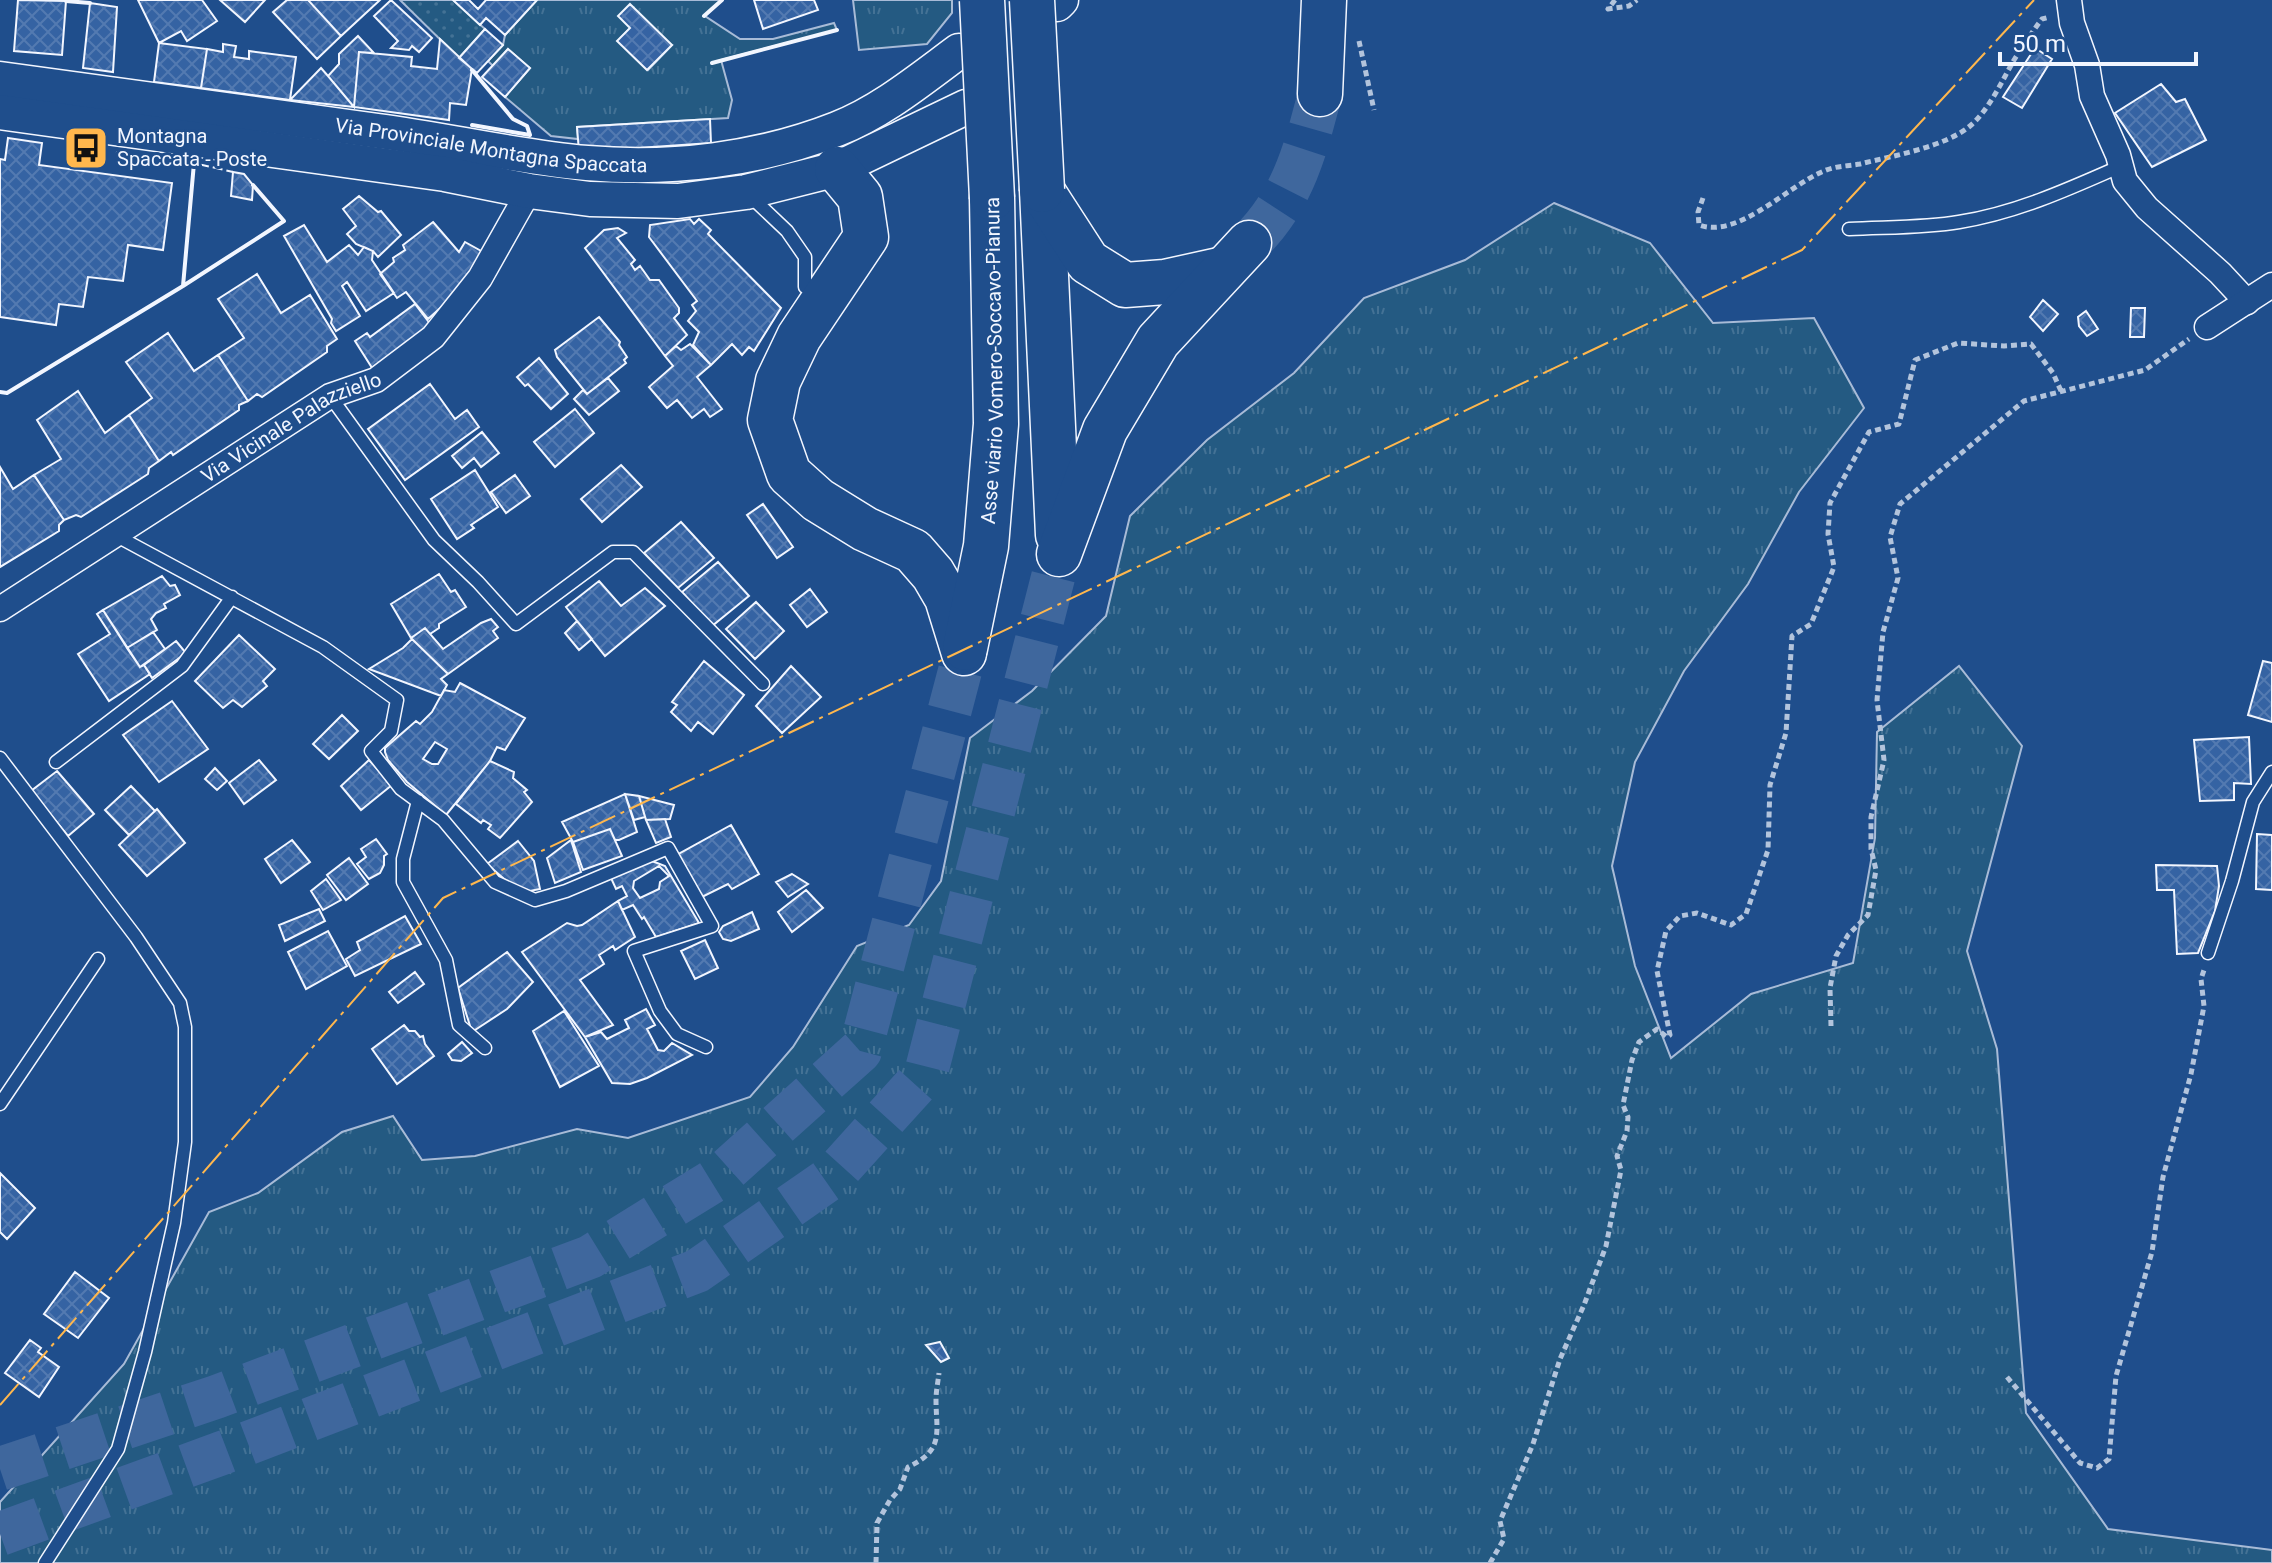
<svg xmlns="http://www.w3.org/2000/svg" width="2272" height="1563" font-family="Roboto,sans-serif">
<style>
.grass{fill:url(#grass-tufts);stroke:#a8bbd7;stroke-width:2;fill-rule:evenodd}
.park{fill:url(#park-dots);stroke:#a8bbd7;stroke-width:2}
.building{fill:url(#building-cross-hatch);stroke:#f2f6ff;stroke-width:2;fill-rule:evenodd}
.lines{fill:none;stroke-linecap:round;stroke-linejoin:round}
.highway-tunnel{stroke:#3f679d;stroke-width:44;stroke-dasharray:44 22;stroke-linecap:butt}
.lane-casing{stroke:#f2f6ff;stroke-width:15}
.street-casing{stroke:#f2f6ff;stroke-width:27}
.secondary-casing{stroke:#f2f6ff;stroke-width:37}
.highway-casing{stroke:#f2f6ff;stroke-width:47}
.path{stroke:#b3c4dc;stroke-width:5;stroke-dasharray:6 4;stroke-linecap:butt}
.lane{stroke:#1f4e8c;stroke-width:12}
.street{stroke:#1f4e8c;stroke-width:24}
.secondary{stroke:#1f4e8c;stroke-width:34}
.highway{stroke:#1f4e8c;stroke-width:44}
.highway-bridge-casing{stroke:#f2f6ff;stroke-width:47;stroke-linecap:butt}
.highway-bridge{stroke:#1f4e8c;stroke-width:44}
.fence{stroke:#f2f6ff;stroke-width:2;stroke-dasharray:10 4;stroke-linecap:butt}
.wall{stroke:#f2f6ff;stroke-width:4}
.power{stroke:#ffb74d;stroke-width:2;stroke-dasharray:28 6 4 6;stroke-linecap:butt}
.labels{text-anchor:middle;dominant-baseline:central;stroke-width:6;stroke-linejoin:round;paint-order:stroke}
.poi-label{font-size:20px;fill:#f2f6ff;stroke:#1f4e8c;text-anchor:start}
.street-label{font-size:20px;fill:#f2f6ff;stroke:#1f4e8c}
</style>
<defs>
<pattern id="grass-tufts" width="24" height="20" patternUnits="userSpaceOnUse" patternTransform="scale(2)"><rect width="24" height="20" fill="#245a82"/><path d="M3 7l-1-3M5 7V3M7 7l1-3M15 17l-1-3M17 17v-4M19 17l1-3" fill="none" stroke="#447295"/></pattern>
<pattern id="park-dots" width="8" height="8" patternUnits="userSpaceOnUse" patternTransform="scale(2)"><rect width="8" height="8" fill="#245a82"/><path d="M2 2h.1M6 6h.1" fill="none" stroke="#447295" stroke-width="1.8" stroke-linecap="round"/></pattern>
<pattern id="building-cross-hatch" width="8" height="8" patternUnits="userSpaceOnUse" patternTransform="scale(2)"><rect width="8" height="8" fill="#3563a3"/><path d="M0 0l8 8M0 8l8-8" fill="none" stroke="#537ab1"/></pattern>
</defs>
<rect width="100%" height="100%" fill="#1f4e8c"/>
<path class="grass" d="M537,0H722L705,16L740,39H773L834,23L837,30L721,60L732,100L728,118L577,127L578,139L551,136L505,97L530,68L508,49L493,66L488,61L503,45L505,35ZM630,28L672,45L648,70L618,41Z
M853,0H952V13L927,44L859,50Z
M1554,203L1650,243L1713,323L1814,318L1864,408L1799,492L1748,584L1684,671L1635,762L1612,866L1635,966L1671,1058L1751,994L1853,963L1875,838L1877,732L1959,666L2022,746L1967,951L1997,1049L2026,1413L2108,1529L2272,1550V1563H0V1502L124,1364L209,1212L258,1193L342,1132L393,1116L422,1160L475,1156L577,1129L628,1138L750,1097L793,1047L857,946L909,925L941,881L970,738L1032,691L1106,616L1130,516L1207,440L1294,373L1364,298L1465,260Z"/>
<path class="park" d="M400,0H453L485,29L459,58Z"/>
<path class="building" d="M18,0L66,1L62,55L14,51Z
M138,0H202L217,21L187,41L181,31L159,43Z
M220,0H265L245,22Z
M287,0H308L341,36L317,59L273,12Z
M308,0H380L341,36Z
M391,0L432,38L419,52L412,46L409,50L391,48L398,41L374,16Z
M453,0H469L478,9L486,0H537L505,35L486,18L480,25Z
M754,0H814L818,10L763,29Z
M90,3L117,7L113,72L83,68Z
M630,4L672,45L647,70L617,41L630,28L618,16Z
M485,29L503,45L477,73L459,58Z
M358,36L374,53L359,52L354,107L328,76L339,64V54Z
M440,39L472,69L466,105L450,103L449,120L354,107L359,52L412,57L411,66L437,69Z
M159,43L207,49L201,88L154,82Z
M223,44L236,46L234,57L249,59V51L296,57L290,100L201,88L207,49L223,52Z
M2035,48L2052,59L2022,108L2003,97Z
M508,49L530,68L505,97L482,77Z
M321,68L328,76L354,107L290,100Z
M2161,84L2176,102L2185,99L2206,140L2152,167L2115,113Z
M710,119L711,143L579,152L577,127Z
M8,138L42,143L39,165L172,183L163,250L128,245L123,281L88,277L83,307L59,304L56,325L0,317V159L5,160Z
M233,172L244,174L253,185L252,200L231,196Z
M359,196L378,212L381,211L401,235L378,257L373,251L356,244L347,234L356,226L343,209Z
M690,219L694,224L699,219L711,230L708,234L781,308L754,351L749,347L742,355L732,344L711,365L693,345L699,332L688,321L696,311L692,305L697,301L649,237L650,225Z
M433,222L459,252L465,242L483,252L451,304L447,302L428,319L406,292L397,298L380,274L394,262L393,258L405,250L403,245Z
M304,225L327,262L349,245L358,255L364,247L373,251L372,260L394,293L366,311L347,282L342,286L360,316L336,331L331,323L332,319L284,236Z
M618,228L626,233L617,238L635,260L631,264L635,270L640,266L650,280H659L679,308V313L674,318L687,335L665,356L585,248L604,230Z
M257,274L281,313L310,295L337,339L327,346V352L262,397L257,394L248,401L218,355L244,338L218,299Z
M2043,300L2058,314L2043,331L2030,317Z
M415,304L431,325L374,371L355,341L367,333L370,337Z
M2131,308H2145L2144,337H2130Z
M2086,311L2098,329L2087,336L2079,326L2078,317Z
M599,317L620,342L619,345L627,357L624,360L626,363L587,394L557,357L555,350Z
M168,333L194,371L218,355L248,401L239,405V410L173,455L171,452L159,461L129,415L152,398L126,362Z
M690,344L711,365L697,377L722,409L710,417L704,409L692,418L677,400L667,408L649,387L673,366L665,356L676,346L681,350Z
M539,358L568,394L551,409L528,384L525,386L517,377Z
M608,378L619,391L589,415L574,399L583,390L587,394Z
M430,384L455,419L467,410L479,427L405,480L368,429Z
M78,391L105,433L129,415L159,461L149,468L148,474L81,517L76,515L64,520L34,475L61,459L37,420Z
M575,409L594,433L555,467L534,442Z
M482,432L499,453L481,467L474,458L462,468L452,456Z
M621,465L642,487L602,522L581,499Z
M0,467L13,489L34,475L64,520L59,525V531L0,567Z
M475,470L498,507L471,525L474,528L457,539L431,499Z
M515,475L530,496L506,513L491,492Z
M763,504L793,547L777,558L747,515Z
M681,522L714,558L678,588L644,553Z
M718,562L749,596L712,626L682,592Z
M439,574L451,592L455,590L466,607L439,624V628L430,634L425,628L411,638L391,604Z
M162,576L170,586L175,585L180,595L164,604L166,608L156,613L151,619L157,630L127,648L103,610Z
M599,581L621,606L645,588L665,606L605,656L566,607Z
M810,589L827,612L807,627L790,605Z
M756,602L784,631L755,659L726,629Z
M103,610L140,667L144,665L150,674L109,701L78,654L110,634L97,614Z
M491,619L498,627L493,631L498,638L448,674L411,638L425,628L443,649L481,623Z
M577,621L592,639L579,650L565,633Z
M153,632L165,649L140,667L127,648Z
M239,635L275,669L263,681L267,686L242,707L233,700L223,708L195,681Z
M412,639L448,674L441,679L447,685L441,696L369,669L403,648Z
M176,641L186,653L152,678L144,665Z
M704,661L744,695L713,734L698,722L691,731L671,712L677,705L672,702Z
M2263,661L2272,663V722L2248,715Z
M791,666L821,697L782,733L756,706Z
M460,683L525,718L505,750L497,747L490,761L446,815L407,782L388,760L385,752V748L416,721L420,724L432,712L444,690L455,692ZM435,742L447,749L438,764H432L423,759Z
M172,701L208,749L159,782L123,735Z
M342,715L358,731L329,759L313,744Z
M2249,737L2251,784L2234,783V800L2200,801L2194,740Z
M259,760L276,780L244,804L229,783Z
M369,760L392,785L361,810L341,786Z
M490,761L514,772L513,778L527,790L524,792L532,802L500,838L488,829L491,825L483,820L481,823L456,804Z
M215,768L227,781L217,790L205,779Z
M57,771L94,814L68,836L31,791Z
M131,786L155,811L129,835L105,810Z
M625,794L639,796L645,817L634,820Z
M625,794L637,832L619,840H615L610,829L573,842L562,822Z
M639,796L674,805L670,819L646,820Z
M157,809L185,843L147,876L119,845Z
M665,819L671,837L656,843L646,820Z
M731,825L759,874L732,889L728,884L700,898L675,856Z
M610,829L622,856L583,870L573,842Z
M2257,834L2272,835V890L2256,889Z
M376,839L387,854L384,856V865L380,873L369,879L357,864L366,857L361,849Z
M292,840L310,862L281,883L265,859Z
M571,840L581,872L555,883L547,858Z
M518,841L534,861L540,889L525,892L510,884L487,864Z
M349,858L368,884L346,900L327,875Z
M652,861L665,866L699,923L656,937L644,917L642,919L633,905L622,910L618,901L627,896L622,886L616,889L611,878ZM659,866L669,876L660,882L659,889L640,898L633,888L634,881Z
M2156,865L2217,866L2219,886L2215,911L2198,953L2177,954L2174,890H2157Z
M792,874L808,884L788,897L776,882Z
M326,879L341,900L323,910L311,891Z
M806,890L823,908L792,932L778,912Z
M618,901L635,937L615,950L613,946L599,955L604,964L580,980L613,1025L585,1037L522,952L567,923L577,926L582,925Z
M319,909L325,921L285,941L279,925Z
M752,912L759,929L731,941L723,939L719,932L723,926Z
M405,916L421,944L355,976L346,959L360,950L357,942Z
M328,931L347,966L306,989L288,952Z
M705,940L718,968L695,979L681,951Z
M507,952L533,982L507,1009L472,1032L458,988Z
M415,972L424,984L398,1003L389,992Z
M646,1009L655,1025L647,1029L658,1050L664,1051L672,1043L692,1055L647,1078L630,1084L612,1083L585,1037L601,1032L607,1039L629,1028L625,1020Z
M564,1011L599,1066L560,1087L533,1031Z
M404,1025L409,1031H415L420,1037L423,1036L425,1044L434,1056L397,1084L372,1049Z
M462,1042L472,1053L461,1061L452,1060L448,1054Z
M0,1173L35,1208L7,1239L0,1232Z
M75,1272L109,1298L78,1338L44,1314Z
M30,1340L41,1348L38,1352L59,1367L39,1397L5,1373Z
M940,1342L949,1358L941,1362L926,1345Z"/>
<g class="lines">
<path class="highway-tunnel" d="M1249,243C1293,200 1305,151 1320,94
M0,1469L216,1397L590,1257L718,1178L860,1051L960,671
M0,1534L222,1453L697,1271L832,1177L926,1073L1059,554"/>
<g class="lane-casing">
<path id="lane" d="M750,196L787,231L805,257V287
M1849,229C1885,227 1924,228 1959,222C2016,213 2069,189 2121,166
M330,396L434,540L478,582L516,624L613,552H633L763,684
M115,535L323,647L397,700L391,731L371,751L401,789L443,820L495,882L535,900L566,891L668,848L712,926L634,951L660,1011L677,1034L706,1047
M0,758L136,937L180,1003L185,1027V1142L174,1223L145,1352L118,1449L45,1563
M56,762L182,666L232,597
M418,801L403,859V882L446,960L459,1025L485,1048
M2208,953L2232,881L2253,802L2272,772
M0,1104L98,959"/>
</g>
<g class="street-casing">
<g id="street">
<path d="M2069,0L2072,23L2087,65L2092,96L2118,155L2125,181L2147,208L2220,273L2247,302"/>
<path d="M2207,327L2272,285"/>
<path id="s1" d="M0,609L330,396L376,380L433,337L480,278L529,191"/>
</g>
</g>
<g class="secondary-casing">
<g id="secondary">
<path d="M1057,4L1061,0"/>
<path id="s2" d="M0,79C126,96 252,113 378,131C447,140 517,157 587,163C671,170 758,160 837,129C881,112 921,79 959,51"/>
<path d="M0,112L445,174L529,191L590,199L678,201L746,192L837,169L966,107"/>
</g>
</g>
<g class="highway-casing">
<g id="highway">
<path d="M1320,94L1324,0"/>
<path d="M837,169L860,197L866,237L799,337L778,381L770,420L789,474L818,500L865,529L913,551L933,574L947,598L964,653"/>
<path d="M1042,190L1058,535"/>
<path d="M1044,194L1088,262L1125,285L1165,282L1224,269"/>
<path d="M1059,554L1105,430L1158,341L1249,243"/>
<path id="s3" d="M965,648L986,546L996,424L992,198"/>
</g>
</g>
<path class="path" d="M1615,0L1608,9L1629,6L1637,0
M1359,41L1374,110
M1703,198L1698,212L1699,225C1739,239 1787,186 1824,171C1835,166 1848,166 1860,164C1892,156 1945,147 1970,126C1989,110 2002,81 2014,60C2023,46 2032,32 2042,19L2050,17
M1831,1026L1830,988L1836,956L1848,935L1868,915L1876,870L1871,849V817L1884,760L1877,700L1883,632L1898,578L1890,537L1900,504L2024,401L2145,370L2189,339
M2007,1377L2080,1463L2097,1468L2109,1459L2116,1376L2152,1252L2163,1177L2191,1074L2204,1006L2201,979L2204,970
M876,1563L877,1523L890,1500L900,1489L908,1467C945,1450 936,1432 936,1400C936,1391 938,1382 939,1373
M1490,1563L1504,1539L1500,1521L1533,1444L1560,1359L1584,1305L1606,1246L1621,1170L1617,1156L1627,1131L1628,1117L1623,1105L1632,1060L1639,1042L1657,1029L1667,1037L1670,1035L1657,971L1666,931L1680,916L1697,913L1731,925L1746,914L1768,850L1770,785L1786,733L1792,636L1811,624L1834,567L1828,534L1830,503L1869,432L1899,424L1915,360L1958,343L2004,346L2031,344L2053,373L2061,391"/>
<use href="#lane" class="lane"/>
<use href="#street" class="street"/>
<use href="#secondary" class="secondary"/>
<use href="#highway" class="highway"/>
<g class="highway-bridge-casing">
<path id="highway-bridge" d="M982,0L992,198
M1032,0L1042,190"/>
</g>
<use href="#highway-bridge" class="highway-bridge"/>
<path class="fence" d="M116,152L194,163L233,172"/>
<path class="wall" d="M66,1L90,3
M704,16L722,0
M712,63L837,30
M472,70L513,119L527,126L530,135
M472,125L530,135
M183,286L284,221L253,185
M0,392L7,393L183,286L194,163"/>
<path class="power" d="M0,1405L443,898L1802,250L2034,0"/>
</g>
<defs>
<g id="bus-square" transform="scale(2.3)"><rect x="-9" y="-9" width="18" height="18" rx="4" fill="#ffb74d" stroke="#1f4e8c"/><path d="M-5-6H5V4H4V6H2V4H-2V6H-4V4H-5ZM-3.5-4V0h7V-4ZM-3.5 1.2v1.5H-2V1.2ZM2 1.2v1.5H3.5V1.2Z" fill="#111"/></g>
</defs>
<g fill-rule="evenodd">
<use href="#bus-square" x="86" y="148"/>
</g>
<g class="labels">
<g class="poi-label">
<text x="117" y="136">Montagna<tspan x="117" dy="23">Spaccata - Poste</tspan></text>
</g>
<g class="street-label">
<text stroke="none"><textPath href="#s2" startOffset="496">Via Provinciale Montagna Spaccata</textPath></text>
<text stroke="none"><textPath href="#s3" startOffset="290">Asse viario Vomero-Soccavo-Pianura</textPath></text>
<text stroke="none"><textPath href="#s1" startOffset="344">Via Vicinale Palazziello</textPath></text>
</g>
</g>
<path d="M2000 52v12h196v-12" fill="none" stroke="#f2f6ff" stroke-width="4"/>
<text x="2012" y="52" font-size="24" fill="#f2f6ff" stroke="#1f4e8c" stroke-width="6" paint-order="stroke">50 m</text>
</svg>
